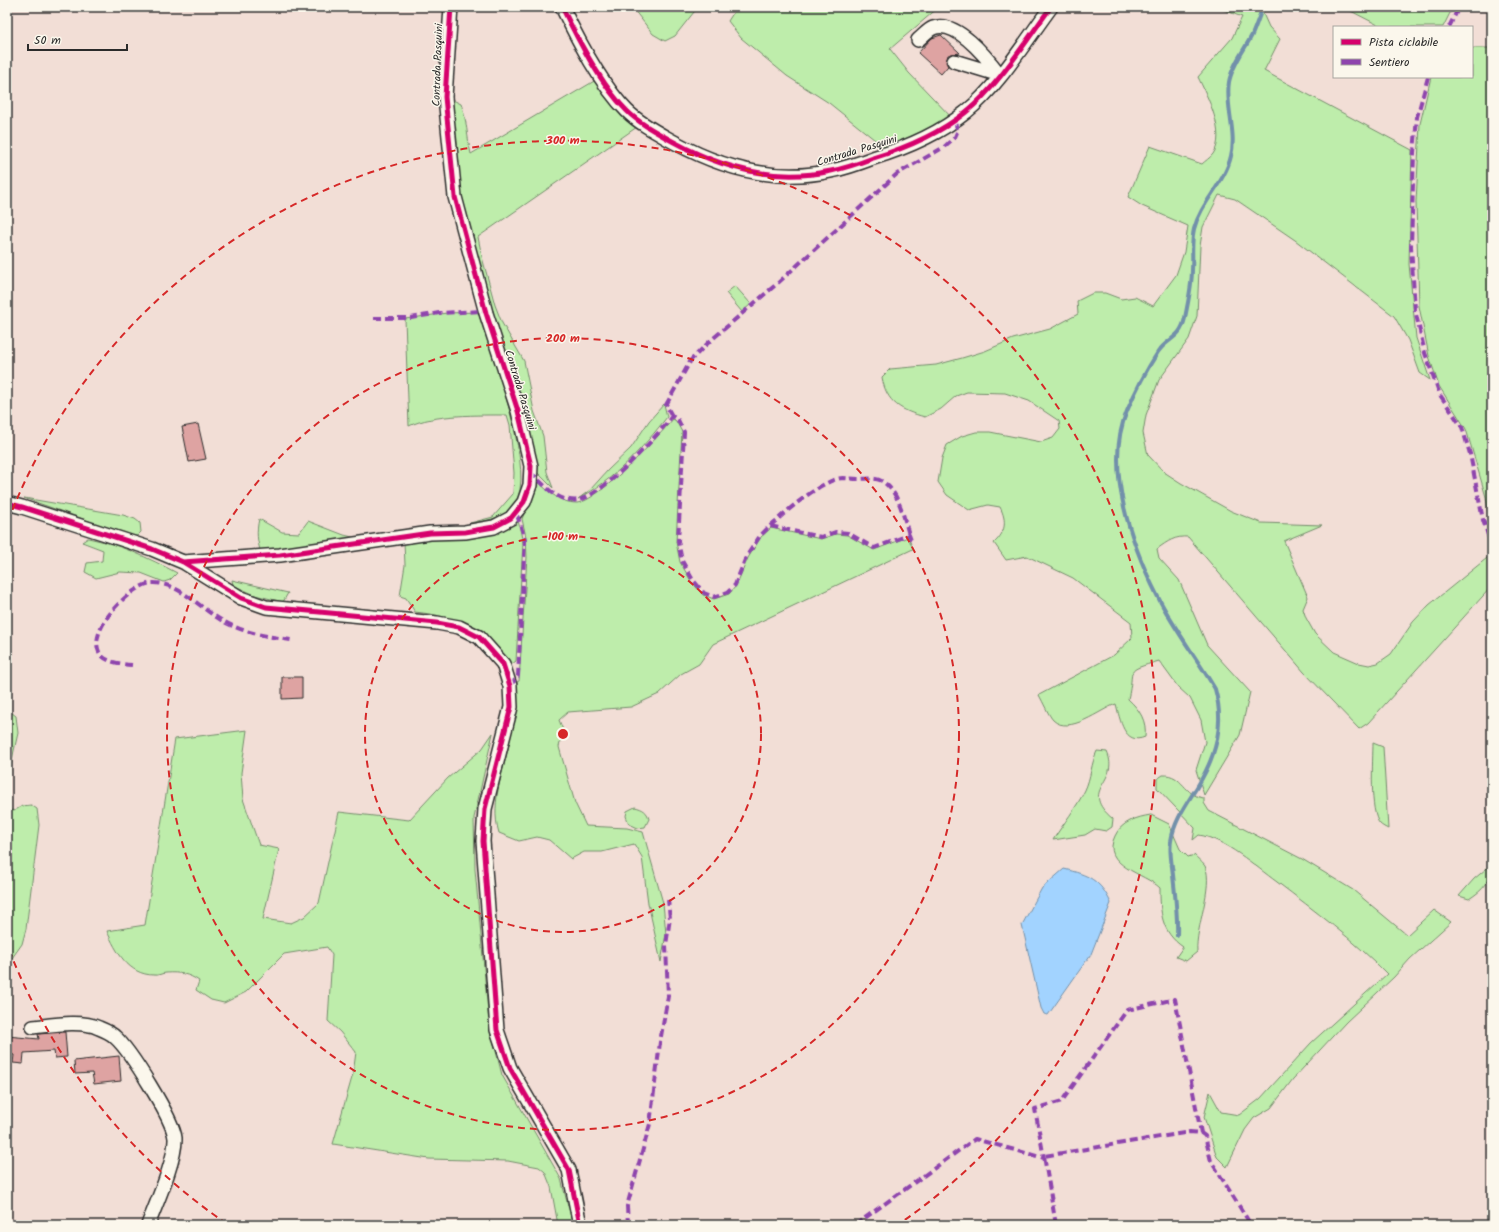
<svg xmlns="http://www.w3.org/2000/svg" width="1499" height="1232" font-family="Kalam,sans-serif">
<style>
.green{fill:#beedab;stroke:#748c6b}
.water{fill:#a2d3ff;stroke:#7290aa}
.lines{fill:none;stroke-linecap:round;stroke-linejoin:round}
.stream{stroke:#7290aa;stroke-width:4}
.building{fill:#dea3a2;stroke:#2b2b2b}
.minor-casing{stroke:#2b2b2b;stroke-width:16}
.minor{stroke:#fbf7ec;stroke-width:13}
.quiet{stroke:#8e44ad;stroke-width:4;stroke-dasharray:8 4;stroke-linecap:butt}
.cycleway-casing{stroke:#fbf7ec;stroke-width:8}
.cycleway{stroke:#d6006c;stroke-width:5}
.ring{fill:none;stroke:#d62828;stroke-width:2;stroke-dasharray:7 5}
.labels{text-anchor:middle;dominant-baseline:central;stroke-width:3;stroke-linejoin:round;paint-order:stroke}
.street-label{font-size:11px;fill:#2b2b2b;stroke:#fbf7ec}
.centre{fill:#d62828;stroke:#fbf7ec;stroke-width:2}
.ring-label{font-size:12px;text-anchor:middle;font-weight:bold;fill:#d62828;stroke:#fbf7ec;stroke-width:3;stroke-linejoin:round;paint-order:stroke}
</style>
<rect width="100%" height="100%" fill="#f2ded6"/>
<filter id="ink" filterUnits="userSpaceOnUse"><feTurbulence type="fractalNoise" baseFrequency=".025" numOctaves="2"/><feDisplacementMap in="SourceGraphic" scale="8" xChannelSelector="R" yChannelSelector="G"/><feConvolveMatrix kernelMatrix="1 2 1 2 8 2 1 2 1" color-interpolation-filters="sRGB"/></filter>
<g filter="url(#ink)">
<path class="green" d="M639,7H698L675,36L665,41L653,34L634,10Z
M737,7H939L890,49L909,73L953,119L930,132L885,148L829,103L787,76L741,38L728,21Z
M1216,7H1260L1269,27L1280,39L1264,71L1412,150L1409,264L1416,338L1430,380L1420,373L1408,340L1394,316L1295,240L1235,199L1219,195L1203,227L1200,246L1197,316L1189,339L1159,380L1146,415L1143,433L1148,455L1164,472L1181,483L1231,511L1261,523L1322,525L1284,541L1308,597L1303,609L1306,618L1315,634L1334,652L1359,663L1369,665L1378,663L1391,654L1413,622L1429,605L1492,554V586L1368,723L1359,729L1304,672L1188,537C1175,536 1168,541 1157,549L1159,558L1179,580L1207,645L1250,692L1240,735L1204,795L1196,770L1205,742L1201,720L1190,698L1178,687L1159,661C1122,672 1136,667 1128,699C1140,710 1147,721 1145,737C1124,746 1120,719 1116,704C1101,709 1069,736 1053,720C1049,716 1043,702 1039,695L1114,655L1132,638L1131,622L1073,578L1027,556L1006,560L994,543C1006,532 1007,521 1000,507L988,505L969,510L947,495L938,482L942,458L947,445L962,436L976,432H990L1041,442L1053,438L1060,429L1059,421L1029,401L1005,393L967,392L956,396L941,409L925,417C902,411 886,403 882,377L890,369L936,365L962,358L985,351L1013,339L1050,329L1078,314L1077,301L1093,293H1105L1121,299L1135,297L1153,306L1176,275L1184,252L1188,226L1142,206L1128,197L1150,146L1202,164C1205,161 1210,158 1213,154C1227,134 1207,96 1198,77L1232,38L1242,17Z
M1343,7H1453L1443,27H1382Z
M1472,48H1492V527L1490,523L1486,497L1466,429L1439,386L1429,356L1419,306L1416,202L1420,124L1431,77H1472Z
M596,80L637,127L478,237L482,257L495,305L502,323L524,361L534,411L543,436L547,472L553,488L534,469L463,204L454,133L453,100L461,104C467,119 467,138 471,154Z
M735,286L751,304L742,312L726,293Z
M478,312C491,351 532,460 518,497C510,517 489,521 470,523L493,517L513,494L514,473L510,425L507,415C480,415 433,414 409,426L405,319L447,313Z
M664,404L667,417C642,449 614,480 578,499L590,490L608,470L631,448L649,421Z
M673,419L676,421L682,432L676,542L680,562L691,581L703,595L714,599L729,594L736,586L748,558L761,537L771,528L821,539L836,534L847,535L874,550L908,537L913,549L713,644L699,664L681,674L659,694L631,707L568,712L559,720L563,730L559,747L575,803L586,826L627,828L643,832L663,903L666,934L661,962L648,903L642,857L634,844L602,852H584L571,859L549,840L537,837L519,841L499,833C489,801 506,765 511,734C514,716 515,699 517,682L519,681L527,557L526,537L522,519L528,504L533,477C546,489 558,503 577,503C598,502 659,436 673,419Z
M24,498L123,515L135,519L140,523L141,532L137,536H131Z
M259,519L282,532L299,533L308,521L344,535L361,539L261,553C257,541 256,532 259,519Z
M518,520L523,543L516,661L512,664C482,630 461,617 415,612L406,598L400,596L405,565L404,542L497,533Z
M88,538C119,544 149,558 177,573L170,580L164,582L141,573L120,572L96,578L85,572L87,563L102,561L103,550L82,542Z
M232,580L288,593L283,602L255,595L233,585Z
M7,709L16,716L18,733L7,782Z
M247,730L241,773L243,799L259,845L279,849L263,919L291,923L304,917L319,903L339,812L409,820L448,778L482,749L493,733L474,818L475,869L489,1024L502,1075L561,1179L573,1225H558L551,1187L545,1172L539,1167L508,1161L429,1159L333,1144L353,1074L356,1052L340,1032L328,1021L332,955L327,947L284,954L246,992L224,1003L211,1000L196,990L199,981C189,974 179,972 166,973C162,973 158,976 154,975C128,975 116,951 107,931L145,925L175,739Z
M1373,743L1383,747L1388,829C1386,828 1382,826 1380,824C1369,812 1373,760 1373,743Z
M1097,751L1107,752C1121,783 1077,789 1113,819L1112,827L1106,831L1095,829L1085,835L1053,840C1063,824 1077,807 1085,790C1091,777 1091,764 1097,751Z
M1163,775C1183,774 1184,796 1204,798V803L1209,811L1302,859L1353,890L1407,935L1434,910L1451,922L1410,959L1394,977L1346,1022L1293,1079L1271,1108L1254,1118L1245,1130L1227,1167L1217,1157L1204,1117L1210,1092L1221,1112L1239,1115L1260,1099L1311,1043L1387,974C1353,939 1315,911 1277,882C1255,866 1225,839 1199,835L1193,840L1195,828L1157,788V779Z
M31,805L37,809L39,825L26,929L22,944L7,965V809L14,811L22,806Z
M635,807C643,809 647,811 649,819L645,827L638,828L629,824L626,816L627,811Z
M1151,815L1169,824L1180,849L1188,857L1194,855C1197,858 1202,862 1205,866C1214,886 1195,928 1197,952L1186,961L1176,957L1183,947C1161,932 1160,912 1160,888C1145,873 1100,866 1115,836C1121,822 1137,817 1151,815Z
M1492,864C1492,881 1483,890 1469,899L1459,896L1474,879Z"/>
<path class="water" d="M1064,869C1089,875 1100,880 1111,903L1091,954L1048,1015L1044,1014L1041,1008L1022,925L1042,888Z"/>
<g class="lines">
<path class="stream" d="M1177,935C1178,915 1175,895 1173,875C1172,864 1169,852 1171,841C1174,821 1186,805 1197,787C1216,756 1225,725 1215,689C1197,658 1174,629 1158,597C1132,546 1103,467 1127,411C1135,392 1147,369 1158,352C1168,337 1180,340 1185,318C1188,302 1192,285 1192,270C1193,256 1191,242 1194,229C1201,202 1225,183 1231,156C1237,132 1225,106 1229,82C1232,65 1245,49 1252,35C1256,26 1259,16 1263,7"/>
</g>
<path class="building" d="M941,35L960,53L948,55L946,62L948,66L941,74L918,53L932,38Z
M198,424L206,459L189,462L182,427Z
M282,677H302V698L282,699Z
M65,1032L67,1057L55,1058L54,1051L24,1053L23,1064L13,1063L14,1055L7,1054V1036L39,1039L38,1034Z
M119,1056L121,1081L94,1084L92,1073L75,1074L74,1061Z"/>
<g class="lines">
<g class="minor-casing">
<path id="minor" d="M562,7C578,40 601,85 627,111C640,124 658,133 674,142C723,169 776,183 831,171C846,168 860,163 873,158C906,148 939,134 966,112C997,88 1027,39 1051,7
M918,40C923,36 928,30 933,28C956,19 987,58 1000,75
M954,61L1000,75
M7,503L22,507L152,549L183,562L241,598L266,607L437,623L459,627L479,637L503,664L510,686L511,707L485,809L483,841L497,1030L510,1068L569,1170L580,1225
M183,562L280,555L430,533L465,532L494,527L511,518L524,502L530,485L531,466L518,411L486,313L455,197L445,97L451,7
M33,1027C52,1025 82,1020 99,1028C104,1030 111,1033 115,1037C130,1050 173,1119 175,1138C176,1159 156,1204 148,1225"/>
</g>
<use href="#minor" class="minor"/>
<path class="quiet" d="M1449,27L1459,7
M1428,77L1417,117L1414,153L1411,246L1415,310L1425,353L1440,395L1462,427L1470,454L1483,520L1492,547
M374,318H411L439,313L485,311
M672,416L666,405L691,360L710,341L779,282L897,174L944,147L955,137L958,130L954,121
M530,472C540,480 551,495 564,499C568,500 575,501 579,500C605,493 655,439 672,416L678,420L684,432L678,541L682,561L693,580L704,593L714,597L728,592L735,585L746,557L760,536L770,526L821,537L836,532L848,533L874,548L909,535L912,543
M770,526C786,512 822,479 843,478C848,478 853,479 858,479C870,479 878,476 887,485C900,497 904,518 909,535
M132,665C121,664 101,662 98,649C91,626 131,585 152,583C178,582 200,608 221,620C243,633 266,636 291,640
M510,686L518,676L525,539L516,512
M628,1225L627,1206L650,1124L660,1042L668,996L666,945L670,918L668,900
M855,1225L975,1139L1044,1158L1035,1109L1062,1101L1127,1010L1175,999L1201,1133
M1056,1225L1044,1156L1190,1132L1201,1133L1205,1136L1211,1161L1251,1225"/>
<g class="cycleway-casing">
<path id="cycleway" d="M562,7C578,40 601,85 627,111C640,124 658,133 674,142C723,169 776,183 831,171C846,168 860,163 873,158C906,148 939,134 966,112C997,88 1027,39 1051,7
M7,503L22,507L152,549L183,562L241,598L266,607L437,623L459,627L479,637L503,664L510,686L511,707L485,809L483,841L497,1030L510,1068L569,1170L580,1225
M183,562L280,555L430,533L465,532L494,527L511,518L524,502L530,485L531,466L518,411L486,313L455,197L445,97L451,7"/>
</g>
<use href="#cycleway" class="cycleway"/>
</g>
</g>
<g class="ring">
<circle cx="563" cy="734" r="198"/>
<circle cx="563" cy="734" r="396"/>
<path d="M227 1224A594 594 0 0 1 8 947M8 521A594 594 0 1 1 899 1224"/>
</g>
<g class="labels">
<g class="street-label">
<text transform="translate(438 65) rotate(-88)">Contrada Pasquini</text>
<text transform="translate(857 151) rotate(-17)">Contrada Pasquini</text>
<text transform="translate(520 390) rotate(73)">Contrada Pasquini</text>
</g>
</g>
<circle cx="563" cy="734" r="6" class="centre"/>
<g class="ring-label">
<text x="563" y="144">300 m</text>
<text x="563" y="342">200 m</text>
<text x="563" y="540">100 m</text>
</g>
<rect width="1499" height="1232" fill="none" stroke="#fbf7ec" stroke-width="24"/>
<rect x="12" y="12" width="1475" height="1208" fill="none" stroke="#2b2b2b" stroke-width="1.5" filter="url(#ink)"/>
<rect x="1333" y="26" width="140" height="52" fill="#fbf7ec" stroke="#a8a59f"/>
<rect x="1341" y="39" width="20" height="6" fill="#d6006c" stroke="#a8a59f"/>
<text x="1369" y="46" font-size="12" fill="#2b2b2b">Pista ciclabile</text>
<rect x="1341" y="59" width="20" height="6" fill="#8e44ad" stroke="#a8a59f"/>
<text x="1369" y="66" font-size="12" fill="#2b2b2b">Sentiero</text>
<path d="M28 44v6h99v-6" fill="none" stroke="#2b2b2b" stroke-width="2"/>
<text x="34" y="44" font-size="12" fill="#2b2b2b" stroke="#fbf7ec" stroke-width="3" paint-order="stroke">50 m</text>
</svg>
